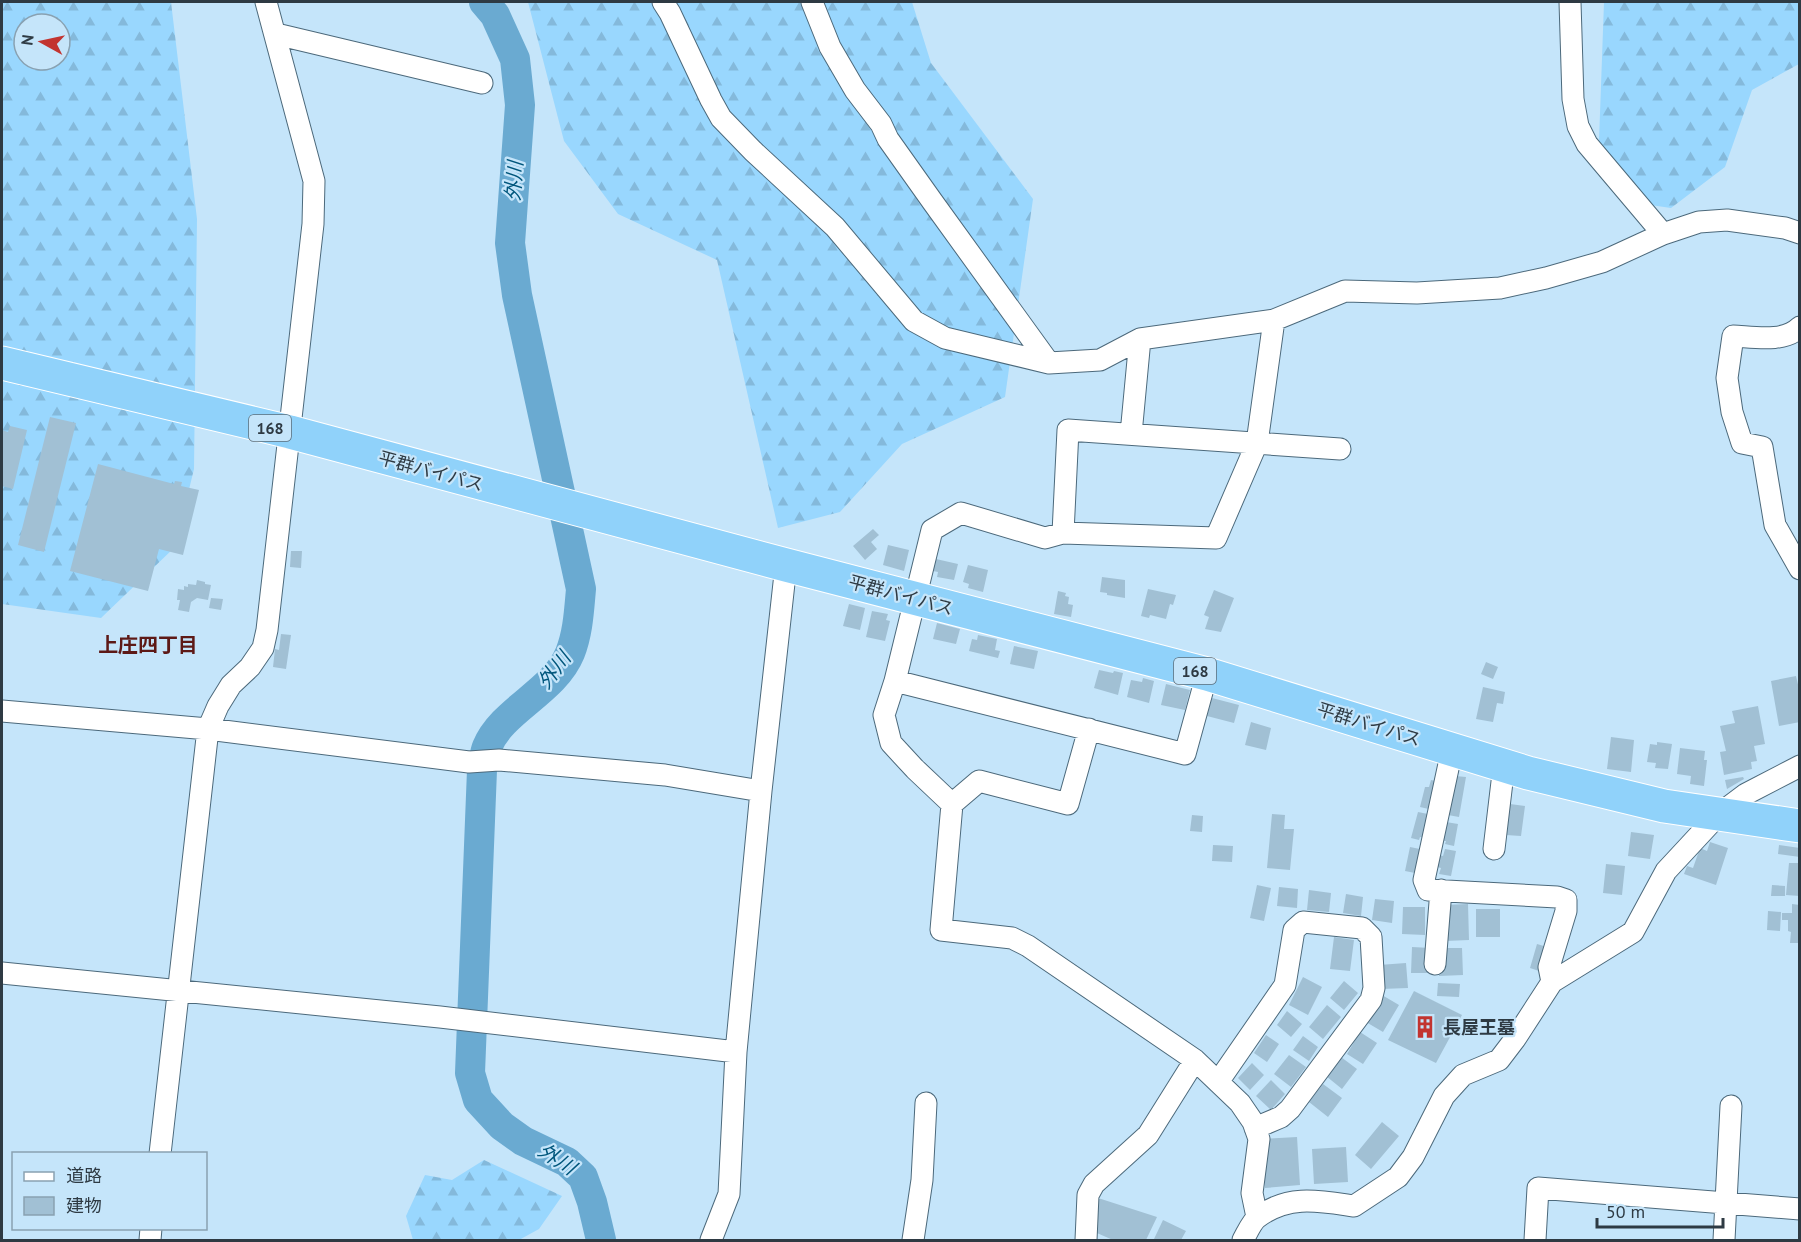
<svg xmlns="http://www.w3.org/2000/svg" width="1801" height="1242" font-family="'PT Sans','Noto Sans JP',sans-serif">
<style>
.forest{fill:url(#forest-firs);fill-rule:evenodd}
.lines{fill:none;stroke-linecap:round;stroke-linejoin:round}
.river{stroke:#6aaad1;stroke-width:30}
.building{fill:#a1c0d4}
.minor-casing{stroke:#4c697b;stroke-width:23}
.trunk-casing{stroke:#fff;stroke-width:35}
.minor{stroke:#fff;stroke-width:21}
.trunk{stroke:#90d2fa;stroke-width:33}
.labels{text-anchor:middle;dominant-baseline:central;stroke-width:4.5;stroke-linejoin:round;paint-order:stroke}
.shield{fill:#c5e5fa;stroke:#5b6d7a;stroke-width:1.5}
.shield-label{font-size:16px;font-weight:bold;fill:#2e3a43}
.street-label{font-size:18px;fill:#2e3a43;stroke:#c5e5fa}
.poi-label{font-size:18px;font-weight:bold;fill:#2e3a43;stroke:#c5e5fa;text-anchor:start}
.water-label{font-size:20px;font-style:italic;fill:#00567c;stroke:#c5e5fa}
.neighbourhood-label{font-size:20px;font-weight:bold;fill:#5d1916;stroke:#c5e5fa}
</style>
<defs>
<pattern id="forest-firs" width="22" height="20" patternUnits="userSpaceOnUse" patternTransform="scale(1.5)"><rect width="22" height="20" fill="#99d7fe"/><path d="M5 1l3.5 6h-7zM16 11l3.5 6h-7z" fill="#84b9db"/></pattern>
</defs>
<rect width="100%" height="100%" fill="#c5e5fa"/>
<path class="forest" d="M2,2H171L197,219L194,469L175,547L101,618L2,604ZM24,24H60V60H24Z
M528,2H912L931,63L1033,199L1005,397L902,444L840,512L778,528L717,260L618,214L564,141Z
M1604,2H1799V64L1752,90L1725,167L1671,208L1623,201L1599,141Z
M484,1160L562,1196L539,1229L519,1240H413L406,1216L425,1175L452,1180Z"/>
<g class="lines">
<path class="river" d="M484,2L495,15L515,59L520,105L510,243L517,295L581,589C579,611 578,633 570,653C554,692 502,710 487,747C484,754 484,762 482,770L470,1073L478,1100L502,1126L523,1141L567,1162L583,1177L592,1202L601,1240"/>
</g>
<path class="building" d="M50,417L76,423L44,552L18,545Z
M10,426L27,430L13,489L2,486V430L8,432Z
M98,464L174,484L175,481L182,482L181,486L199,490L183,555L159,549L148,591L70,571Z
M873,529L879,535L871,542L877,549L865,560L853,546Z
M888,545L909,550L904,571L883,565Z
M291,551H302L301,568L290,567Z
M936,559L958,564L954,580L937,577L938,572L933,571Z
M968,565L988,570L983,592L968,588L969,584L963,582Z
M1102,577L1125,580V598L1107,595V593L1100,592Z
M197,580L205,582V584L211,585L208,600L197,598L191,602L189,612L178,610L180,600H177L178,589L184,590V586L188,587V584L196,585Z
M1148,589L1176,595L1173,605L1170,604L1166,619L1150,615L1149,618L1141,616Z
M1214,590L1234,598L1221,632L1205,629L1209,617L1204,615Z
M1058,591L1066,593L1065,596L1069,597L1068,604L1073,605L1071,617L1054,614Z
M211,598L223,599L221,610L209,608Z
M849,604L865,608L860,630L843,626Z
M872,611L888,614L886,620L890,621L885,641L866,637Z
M937,623L960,629L956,644L933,639Z
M281,634L291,635L286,669L273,667L275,649L279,650Z
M978,635L997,639L995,650L1000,651L998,658L969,651L972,639L977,640Z
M1014,646L1038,651L1034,669L1010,664Z
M1486,662L1498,667L1493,679L1481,674Z
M1099,670L1113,673L1114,671L1123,673L1118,695L1094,688Z
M1796,676L1800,693V722L1779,726L1771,681Z
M1143,678L1154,681L1149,703L1127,697L1131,680L1142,682Z
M1166,684L1190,690L1185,710L1161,705Z
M1483,687L1505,692L1503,704L1497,703L1493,722L1476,719Z
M1212,698L1239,705L1234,723L1207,716Z
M1758,706L1765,744L1754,746L1757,761L1751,762L1752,769L1724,775L1720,752L1726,751L1720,726L1735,723L1732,711Z
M1251,722L1271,728L1266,750L1245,745Z
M1611,737L1634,740L1631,772L1607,769Z
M1657,742L1672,744L1668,769L1655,768L1656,763L1647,762L1650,744L1657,745Z
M1680,748L1705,751L1704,760H1707L1704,786L1690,784L1691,776L1677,774Z
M1455,776L1466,777L1459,817L1448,815Z
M1743,777L1744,779L1727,789L1725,780Z
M1431,780L1440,782L1433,810L1420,807L1425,787H1429Z
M1510,804L1525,806L1521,836L1506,835Z
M1418,812L1433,815L1427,838L1420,837L1419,840L1411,838Z
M1272,814L1285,815L1284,829H1294L1290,870L1267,868Z
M1192,815L1203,816L1202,832L1190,831Z
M1446,822L1458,824L1454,846L1445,844L1446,841H1443Z
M1631,832L1654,835L1650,859L1628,856Z
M1710,842L1728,848L1716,885L1684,874L1687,866L1693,868L1700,848L1707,851Z
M1213,845L1233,846L1232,862L1212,861Z
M1779,845L1800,848V857L1778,854Z
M1410,847L1425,850L1415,873L1405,871Z
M1445,849L1456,851L1451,876L1439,874L1441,868L1437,867L1439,855L1443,856Z
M1789,863H1800V896L1786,895Z
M1606,864L1625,866L1622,895L1603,893Z
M1257,885L1271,888L1264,921L1250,918Z
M1772,885L1785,886V896H1771Z
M1279,887L1298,889L1297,908L1277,906Z
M1309,890L1331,893L1329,912L1307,910Z
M1346,894L1363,897L1361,916L1343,913Z
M1375,899L1394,901L1392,923L1372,920Z
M1468,904L1469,940L1445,941L1444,905Z
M1792,904L1800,905V943H1790L1791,932L1788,931V920H1782V913H1792Z
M1403,907H1425V935L1402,934Z
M1476,909H1500V937H1476Z
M1768,911L1781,912L1780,931L1767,930Z
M1334,937L1354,940L1350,971L1330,969Z
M1537,944L1547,947L1539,971L1530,968Z
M1412,947L1431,948L1430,973H1411Z
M1439,948H1462L1463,975L1439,976Z
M1406,963L1408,988L1381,989L1379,965Z
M1303,977L1322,987L1308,1015L1289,1005Z
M1344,981L1358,993L1344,1010L1330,998Z
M1438,983L1460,984L1459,997L1437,996Z
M1414,991L1462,1015L1436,1063L1388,1040Z
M1382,995L1399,1005L1383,1032L1366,1022Z
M1327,1005L1341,1017L1323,1039L1309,1027Z
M1287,1011L1302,1024L1291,1037L1277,1025Z
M1360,1032L1377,1043L1363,1064L1347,1054Z
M1266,1035L1279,1044L1267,1062L1254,1053Z
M1303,1036L1318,1047L1309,1061L1293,1050Z
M1289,1055L1306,1067L1291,1087L1274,1074Z
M1341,1057L1357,1069L1342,1089L1326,1076Z
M1252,1063L1264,1075L1250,1090L1238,1078Z
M1271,1080L1285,1094L1271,1110L1256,1096Z
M1323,1084L1342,1098L1328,1117L1309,1102Z
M1382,1122L1399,1136L1371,1169L1355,1155Z
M1297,1137L1300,1185L1265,1188L1262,1139Z
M1346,1147L1348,1182L1314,1184L1312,1149Z
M1095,1197L1157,1217L1146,1240H1113L1090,1230Z
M1163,1220L1186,1231L1181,1240L1154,1239Z"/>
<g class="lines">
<g class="minor-casing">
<path id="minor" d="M663,2L670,13L711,100L721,118L753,151L835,227L914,321L945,338L1049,363L1100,360L1140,339L1274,320L1345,291L1417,293L1500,288L1546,278L1602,262L1663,234L1699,222L1727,220L1785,228L1800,233
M812,2L830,47L855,90L881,124L888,139L932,201L1049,363
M1570,2L1573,99L1578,126L1587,144L1663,234
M276,34L482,83
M1800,327C1784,343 1754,337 1733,336L1727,378L1732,412L1742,443L1762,447L1775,525L1800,569
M1131,434L1140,339
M1063,533L1068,430L1340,449
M895,681L1185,754L1207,674
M2,711L208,729L469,762L499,760L665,775L761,791
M1452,750L1424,880L1428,890L1557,897L1566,900V911L1549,967L1552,982
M952,804L979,781L1068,804L1089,729
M1494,849L1504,765
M1435,964L1441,890
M2,973L440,1017L736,1052
M1218,1082L1285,985L1294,930L1303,922L1362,928L1371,937L1374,988L1371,1000L1290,1109L1281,1117L1255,1128
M160,1154L208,729L218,706L231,685L250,667L263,648L267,630L313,224L314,181L266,2
M1257,1217L1252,1193L1259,1139L1253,1122L1240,1103L1195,1060L1028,946L1012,938L941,930L952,804L915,769L891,743L884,715L895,681L932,530L961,513L1045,538L1063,533L1216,538L1257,443L1274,320
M150,1240L151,1228
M711,1240L729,1194L736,1052L761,791L786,565
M913,1240L922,1180L926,1103
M1086,1240L1088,1195L1094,1184L1148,1135L1195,1060
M1243,1240C1247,1233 1252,1221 1258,1217C1289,1194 1320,1201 1354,1206L1398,1177L1413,1157L1444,1096L1463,1075L1499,1060L1515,1039L1552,982L1633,932L1666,871L1718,815L1746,794L1800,766
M1535,1240L1538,1188L1800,1209
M1724,1240L1731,1106"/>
</g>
<g class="trunk-casing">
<path id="trunk" d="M2,363L290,432L786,565L1207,674L1528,773L1664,806L1800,826"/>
</g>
<use href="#minor" class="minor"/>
<use href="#trunk" class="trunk"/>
</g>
<defs>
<g id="building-bare" transform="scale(1.8)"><path d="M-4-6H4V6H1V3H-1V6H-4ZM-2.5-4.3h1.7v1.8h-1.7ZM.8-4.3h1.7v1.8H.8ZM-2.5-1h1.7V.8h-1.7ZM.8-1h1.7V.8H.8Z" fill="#c23430" stroke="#c5e5fa" stroke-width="2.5" paint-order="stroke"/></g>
</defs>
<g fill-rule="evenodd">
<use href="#building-bare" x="1425" y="1027"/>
</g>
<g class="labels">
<g class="shield">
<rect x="249" y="415" width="42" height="26" rx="4.5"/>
<rect x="1174" y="658" width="42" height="26" rx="4.5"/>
</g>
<g class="shield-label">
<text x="270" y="428">168</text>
<text x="1195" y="671">168</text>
</g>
<g class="street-label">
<text transform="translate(431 471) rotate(15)">平群バイパス</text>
<text transform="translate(901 595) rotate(15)">平群バイパス</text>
<text transform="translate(1369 724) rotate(17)">平群バイパス</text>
</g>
<g class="poi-label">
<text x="1443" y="1027">長屋王墓</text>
</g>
<g class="water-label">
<text transform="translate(514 181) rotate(-86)">外川</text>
<text transform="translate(554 670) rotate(-53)">外川</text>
<text transform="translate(557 1159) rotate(33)">外川</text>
</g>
<g class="neighbourhood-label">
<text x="148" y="645">上庄四丁目</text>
</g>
</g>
<rect width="1801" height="1242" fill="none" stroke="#2e3a43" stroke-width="6"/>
<rect x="12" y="1152" width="195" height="78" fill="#c5e5fa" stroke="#89a1b1" stroke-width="1.5"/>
<rect x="24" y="1172" width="30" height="9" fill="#ffffff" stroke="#89a1b1" stroke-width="1.5"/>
<text x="66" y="1182" font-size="18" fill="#2e3a43">道路</text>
<rect x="24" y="1197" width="30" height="18" fill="#a1c0d4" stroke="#89a1b1" stroke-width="1.5"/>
<text x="66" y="1212" font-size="18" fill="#2e3a43">建物</text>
<g transform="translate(42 42) rotate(278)"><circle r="28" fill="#c5e5fa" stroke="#89a1b1" stroke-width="1.5"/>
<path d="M0-4.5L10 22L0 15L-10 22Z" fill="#c23430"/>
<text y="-9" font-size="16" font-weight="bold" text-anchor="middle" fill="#2e3a43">N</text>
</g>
<path d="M1597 1218v9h126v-9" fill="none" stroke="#2e3a43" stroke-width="3"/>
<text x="1606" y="1218" font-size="18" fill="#2e3a43" stroke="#c5e5fa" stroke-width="4.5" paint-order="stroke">50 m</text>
</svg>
